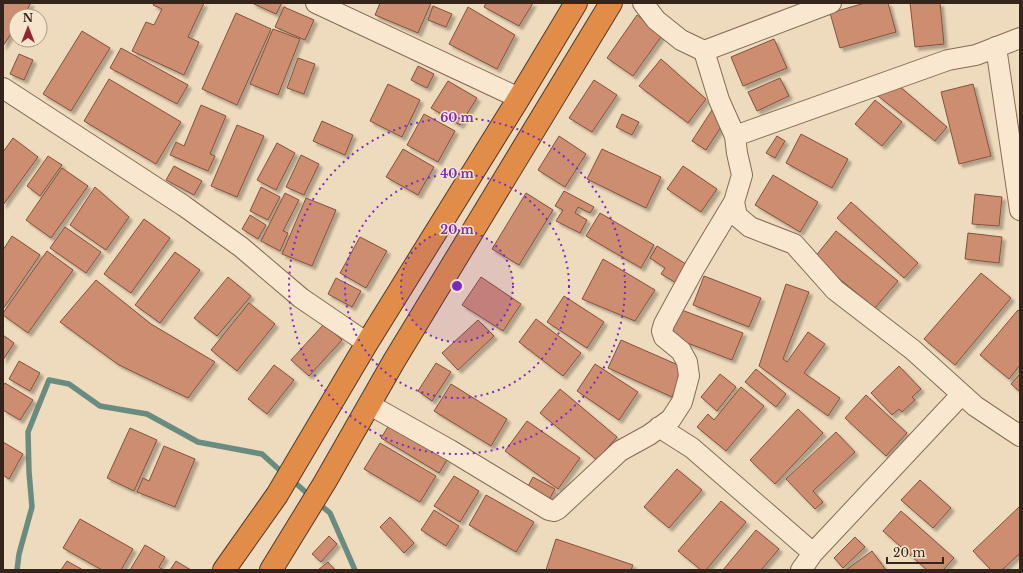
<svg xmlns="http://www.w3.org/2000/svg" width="1023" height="573" font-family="'Libre Baskerville',serif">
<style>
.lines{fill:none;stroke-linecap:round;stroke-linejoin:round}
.stream{stroke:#688c7f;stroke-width:5.5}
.building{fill:#cd8d71;stroke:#85503b;filter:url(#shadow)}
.minor-casing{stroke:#866a56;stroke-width:22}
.highway-casing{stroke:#53392a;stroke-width:24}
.minor{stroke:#f9e8cf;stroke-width:20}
.highway{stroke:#e18d49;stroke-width:22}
.ring{fill:none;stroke:#7b2cbf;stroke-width:2;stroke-dasharray:2 4}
.centre{fill:#7b2cbf;stroke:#f6e5cc;stroke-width:2}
.ring-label{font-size:12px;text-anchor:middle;font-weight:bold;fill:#7b2cbf;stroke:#f6e5cc;stroke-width:3;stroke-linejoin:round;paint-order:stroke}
</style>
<defs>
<filter id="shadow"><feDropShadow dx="3.5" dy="3.5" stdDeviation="1" flood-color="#0004"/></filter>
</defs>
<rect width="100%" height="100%" fill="#eedabc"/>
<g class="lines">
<path class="stream" d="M291,479L310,496
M318,503L330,513L355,570
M17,570L19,554L32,507L29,472L28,432L49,380L69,384L100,406L147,414L198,442L262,454L284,474"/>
</g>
<path class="building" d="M3,3H31L23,16H16V26L3,46Z
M154,3H204L188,37L199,42L184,75L132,51L146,22L154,25L162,9L153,5Z
M252,3H282L276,14Z
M380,3H431L418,33L375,15Z
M486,3H533L519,26L484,7Z
M865,3H888L896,32L840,48L830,13Z
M910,3H940L944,44L915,47Z
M433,6L452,14L446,27L428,20Z
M284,7L314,20L305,40L275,27Z
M468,7L515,35L497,69L449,44Z
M236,13L271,29L237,105L202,89Z
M637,15L663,34L633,76L607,58Z
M273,29L300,39L278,95L250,84Z
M82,31L110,48L71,111L43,94Z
M774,39L787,68L743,86L731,57Z
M121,48L188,85L177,104L110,68Z
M19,54L33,60L24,80L10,74Z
M298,58L315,64L304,94L287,88Z
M661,59L706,99L688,123L639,86Z
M418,66L434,74L427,88L411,80Z
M780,78L789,96L757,111L748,92Z
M109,79L181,122L156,164L84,121Z
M594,80L617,95L592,132L569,118Z
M448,81L477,98L460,125L431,108Z
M388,84L420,100L402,137L370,121Z
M973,84L991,156L959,164L941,92Z
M898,85L947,127L935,141L878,96Z
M875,100L902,122L882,146L855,124Z
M201,105L226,116L210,154L215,156L208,171L170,155L176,142L184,146Z
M712,110L723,124L706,150L692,141Z
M424,114L455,131L438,162L407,145Z
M622,114L639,122L632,135L616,127Z
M322,121L353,135L345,155L313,141Z
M237,125L264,136L237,197L211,186Z
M801,134L848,159L832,188L786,163Z
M559,136L586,154L565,187L538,170Z
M777,136L785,141L775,158L766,153Z
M13,138L38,157L3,205V152Z
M277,143L295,153L276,190L257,180Z
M403,149L434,167L418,195L386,177Z
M602,149L661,177L646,208L587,179Z
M301,155L319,164L304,195L286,187Z
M48,156L62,165L40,196L27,186Z
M174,166L202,181L194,195L166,180Z
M683,166L717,189L701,212L667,189Z
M62,168L88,186L51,238L26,220Z
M773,175L818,202L800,232L755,205Z
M95,187L129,217L106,250L70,225Z
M261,187L280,197L268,220L250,211Z
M564,191L594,207L590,213L578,207L575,213L587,220L580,233L556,221L563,210L555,206Z
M285,193L299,200L283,231L288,233L280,251L261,241Z
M526,193L553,210L519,265L492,249Z
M975,194L1002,197L999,226L972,224Z
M306,198L336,210L312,266L282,254Z
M851,202L918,263L904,278L837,218Z
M600,213L654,245L641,268L586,236Z
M250,215L266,225L258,239L242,229Z
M144,219L170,238L131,293L104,274Z
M65,227L101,252L86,273L50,248Z
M836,231L898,281L875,308L814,258Z
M968,233L1002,237L999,263L965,259Z
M12,236L40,255L3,309V250Z
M360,237L387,251L366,288L340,273Z
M657,246L689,266L678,284L661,274L665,268L650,258Z
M47,251L73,270L28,333L3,315V313Z
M175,252L200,270L160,323L135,305Z
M603,259L655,290L635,321L582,299Z
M981,273L1011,298L955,365L924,339Z
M704,276L761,298L749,327L693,305Z
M228,277L251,296L217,336L194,318Z
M481,277L521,304L503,331L462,305Z
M336,278L361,291L352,307L328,294Z
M96,280L151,324L215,362L188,398L119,365L60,322Z
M786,284L809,292L783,359L787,362L808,332L825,344L804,373L840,398L828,416L759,366Z
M564,296L604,322L587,348L547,322Z
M249,303L275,324L237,371L211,350Z
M679,309L743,333L732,360L669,336Z
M1018,310L1020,312V365L1009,379L980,355Z
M536,319L581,353L563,376L519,342Z
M478,320L494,336L458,370L442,353Z
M324,324L342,340L309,376L291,360Z
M3,335L14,343L3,360Z
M621,340L685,368L672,397L608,368Z
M19,361L40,373L30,391L9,379Z
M436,363L451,372L432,401L418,391Z
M595,364L638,392L619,420L577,391Z
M274,365L294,380L267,414L248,399Z
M899,366L921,389L912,397L915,400L902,412L899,409L892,415L871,393Z
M756,369L786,394L776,407L745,382Z
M720,374L736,387L717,411L701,397Z
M1020,374V392L1011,384Z
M5,383L33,400L20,420L3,410V386Z
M451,384L507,419L491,446L434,411Z
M741,387L764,406L726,451L697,427L708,414L714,420Z
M560,389L617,437L597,460L540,413Z
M866,395L907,433L886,456L845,418Z
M798,409L823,433L775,484L750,460Z
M527,421L580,458L558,489L505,451Z
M389,425L447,460L439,473L381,438Z
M130,428L157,440L134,491L107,478Z
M836,432L855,452L813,491L823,502L815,509L786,479Z
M3,442L23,454L9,479L3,475Z
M380,443L436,476L420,502L364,469Z
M164,446L195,459L175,507L137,492L143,478L149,481Z
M677,469L702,490L669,528L644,507Z
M454,476L479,491L460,522L434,506Z
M533,477L555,489L549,500L527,488Z
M920,480L951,508L933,528L901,500Z
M486,495L534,522L516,552L469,525Z
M721,501L746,522L706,570H701L678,551Z
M1020,506V553L1002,570H991L973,551Z
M434,510L459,526L446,546L421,530Z
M901,511L954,558L943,570H927L883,531Z
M390,517L414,543L404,553L380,527Z
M80,519L133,549L121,570H102L63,548Z
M756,530L779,549L761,570H723Z
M329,536L337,544L321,562L312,554Z
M855,537L865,547L843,568L834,558Z
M556,539L633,565L631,570H546Z
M145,545L165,557L159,567L163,570H130Z
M872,551L886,570H846Z
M67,561L83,570H61Z
M176,561L191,570H170Z
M328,562L335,570H318Z"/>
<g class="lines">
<g class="minor-casing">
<path id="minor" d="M316,3L519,98
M643,3L656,20L681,40L704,51L831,3
M996,47L1020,210
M704,51L719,100L735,136L737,153L742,175L734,202L737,216L750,227L794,244L835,290L913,350L975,406L1020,436
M3,88L184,206L241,247L301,298L367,343
M735,136L948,60L976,55L1020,38
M370,405L450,450L549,510L554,511L558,509L620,451L649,435L671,419L682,402L689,376L687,362L681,351L664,337L662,331L664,324L695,267L734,202
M659,427L692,448L813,553
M801,570L813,553L962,394"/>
</g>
<g class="highway-casing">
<path id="highway" d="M224,570L277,495L367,343L519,98L576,3
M271,570L325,482L394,361L611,3"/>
</g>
<use href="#minor" class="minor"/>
<use href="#highway" class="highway"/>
</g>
<circle cx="457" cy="286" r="56" fill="#7b2cbf" fill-opacity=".12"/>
<g class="ring">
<circle cx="457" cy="286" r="56"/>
<circle cx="457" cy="286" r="112"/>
<circle cx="457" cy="286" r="168"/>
</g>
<circle cx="457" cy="286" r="6" class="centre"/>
<g class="ring-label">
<text x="457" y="122">60 m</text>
<text x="457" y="178">40 m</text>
<text x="457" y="234">20 m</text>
</g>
<rect width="1023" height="573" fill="none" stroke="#35241b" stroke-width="8"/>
<g transform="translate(28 28)"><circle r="19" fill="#f6e5cc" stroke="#a99885"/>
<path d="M0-3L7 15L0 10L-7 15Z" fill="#962532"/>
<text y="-6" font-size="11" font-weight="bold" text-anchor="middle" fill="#35241b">N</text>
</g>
<path d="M887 557v6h56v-6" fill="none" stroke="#35241b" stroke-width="2"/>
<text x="893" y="557" font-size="12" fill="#35241b" stroke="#f6e5cc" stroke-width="3" paint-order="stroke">20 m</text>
</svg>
